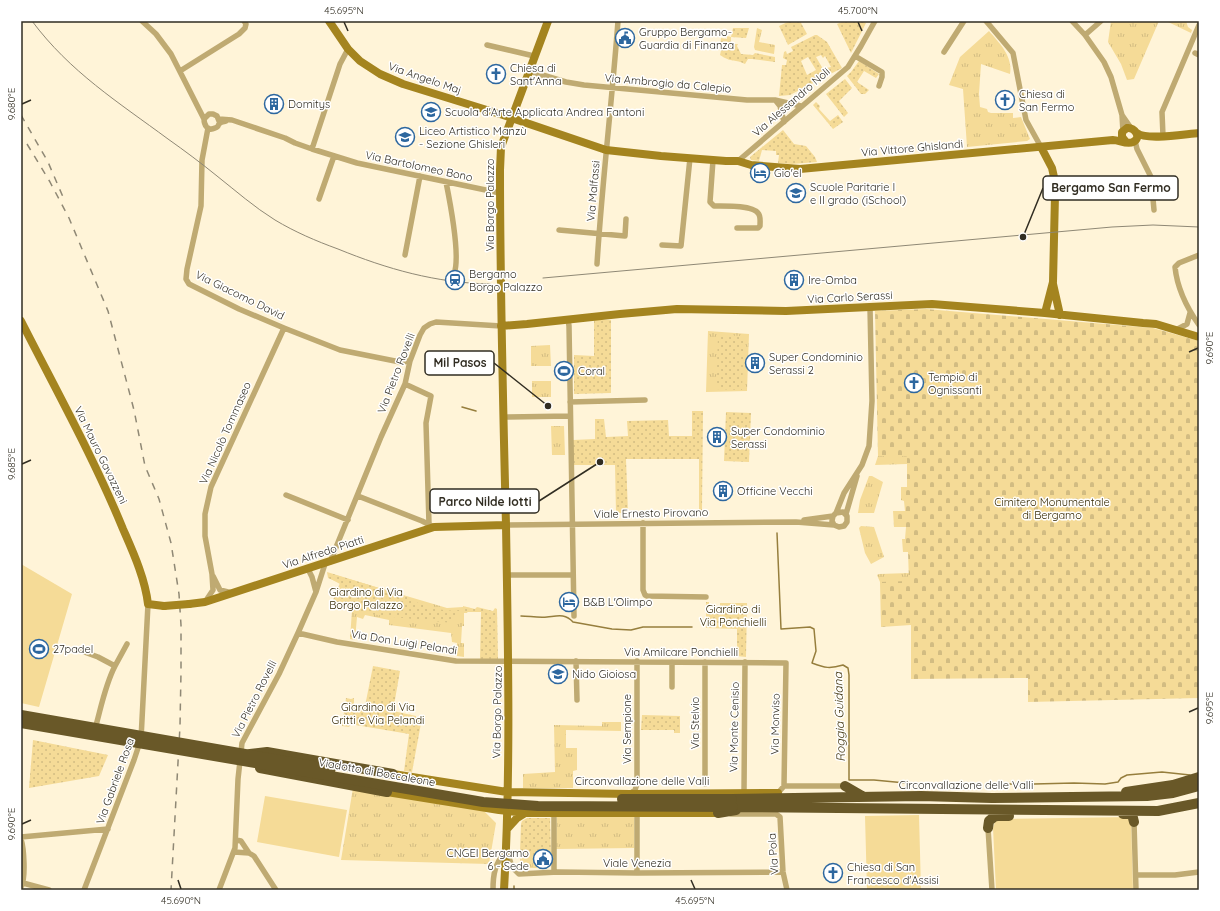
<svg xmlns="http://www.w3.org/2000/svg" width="1220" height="911" font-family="Quicksand,sans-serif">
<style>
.grass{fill:url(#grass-tufts)}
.cemetery{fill:url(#cemetery-stones)}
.garden{fill:url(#garden-dots);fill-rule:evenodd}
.pitch{fill:#f5db97}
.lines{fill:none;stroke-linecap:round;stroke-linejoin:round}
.stream{stroke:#967e3d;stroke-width:1.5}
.street{stroke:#bfaa72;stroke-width:5.5}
.secondary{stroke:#a4841f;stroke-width:8}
.highway{stroke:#695828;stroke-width:10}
.tram{stroke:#8f8875;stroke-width:1}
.rail{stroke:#8f8875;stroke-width:1.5;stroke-dasharray:7 7;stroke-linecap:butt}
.secondary-bridge{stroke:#a4841f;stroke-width:8}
.highway-bridge{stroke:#695828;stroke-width:10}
.ticks{fill:none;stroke:#312d22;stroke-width:1.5}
.labels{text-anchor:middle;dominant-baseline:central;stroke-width:3;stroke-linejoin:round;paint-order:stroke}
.poi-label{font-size:11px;fill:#312d22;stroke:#fff;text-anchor:start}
.street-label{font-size:11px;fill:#312d22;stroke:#fff}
.park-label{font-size:11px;fill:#352801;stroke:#fff}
.water-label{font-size:12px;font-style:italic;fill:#443710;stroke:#fff}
.leader{fill:none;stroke:#312d22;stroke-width:1.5}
.callout-dot{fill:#312d22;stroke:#fff;stroke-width:1.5}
.callout{fill:#fff;stroke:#312d22;stroke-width:1.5}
.callout-label{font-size:12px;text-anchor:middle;font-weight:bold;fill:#312d22}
.neatline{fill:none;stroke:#312d22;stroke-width:1.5}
.ticks-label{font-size:10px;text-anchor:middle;fill:#312d22}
</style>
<defs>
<pattern id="grass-tufts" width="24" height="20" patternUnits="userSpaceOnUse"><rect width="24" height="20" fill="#f5db97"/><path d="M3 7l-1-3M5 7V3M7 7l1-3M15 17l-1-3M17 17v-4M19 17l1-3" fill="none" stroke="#d2bc82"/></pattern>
<pattern id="cemetery-stones" width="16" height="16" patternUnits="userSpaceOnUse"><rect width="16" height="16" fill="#f5db97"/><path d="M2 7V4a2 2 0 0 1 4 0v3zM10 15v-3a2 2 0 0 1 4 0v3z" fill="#d2bc82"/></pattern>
<pattern id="garden-dots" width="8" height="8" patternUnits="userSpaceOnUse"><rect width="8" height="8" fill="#f5db97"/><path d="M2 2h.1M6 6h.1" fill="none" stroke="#d2bc82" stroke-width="1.8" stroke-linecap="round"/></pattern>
</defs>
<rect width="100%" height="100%" fill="#fff4d8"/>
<path class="grass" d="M1111,21H1159L1134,79L1127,80L1121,64L1108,42Z
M1166,21H1186L1188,27L1192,30L1191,33Z
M757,28L762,30L759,42L775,45L774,54L755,50L754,47Z
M989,31C1000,44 1013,56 1010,74L981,64L979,94L980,107L987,109L988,112L991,113H1013V118L1021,117L1030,139L1027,141L967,147L963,89L949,85L960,57Z
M708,331L749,334L747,391L706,392Z
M550,345L551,366H531V346Z
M532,381H551V397H532Z
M564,426L565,455H552L551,426Z
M907,455V464L875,465L878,456Z
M869,476H872L883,482L874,513H858L860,500Z
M861,526L874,527L884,557L871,564L865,553L859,528Z
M909,573V582H880L877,575L879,574Z
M332,574L447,608L463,607L470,608L467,613H464V626H462L461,643H464V657L457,656V643L452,642L451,633L389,625V620L365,615L363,619L357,617L355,640L350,639L352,610L333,601L340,584L329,578Z
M602,722H621V731L566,730V748H577V770L573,771V788H523V774L555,772L554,725L602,726Z
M353,788L484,811L496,823L489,864L341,860Z
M557,817H634V848L556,849Z
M520,851H533V868H520Z"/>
<path class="cemetery" d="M926,309L1153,328L1199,341V698L1028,702V678L911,679V625L881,627L880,582L909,581L908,552H903L902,539H905L906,527H894L893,511H905L904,501L901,500V487H907V456H878L875,311Z"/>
<path class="garden" d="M790,21H800L807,34L788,45L779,26Z
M844,21H862L866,23L851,53L837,24Z
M733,28H749L746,38L731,37V44H738L737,46L741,54L753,55L755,53L775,57V62L752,59H748L745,64C736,59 731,63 720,55L722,46H720L721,38L727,39V36L731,37Z
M815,35H817L827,42L842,68L790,95L779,96L782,65H786L787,60L783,58L784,52L786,51L787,54L793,51L791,47ZM821,55L823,58L825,56L831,67L823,69L816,57ZM808,57L816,70L807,75L801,61Z
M859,61L879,74L876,78L864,71L857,82L869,90L865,94H861L847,76L851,72Z
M845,79L852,88L839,101L848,113L844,117L826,94Z
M816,102L820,106L819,109L830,121L838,115L843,122L833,129L813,105Z
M783,130L794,144L806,146L815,157L817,162L792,164L778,163L779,155H776V151L762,150L759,161L751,160L750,157Z
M594,320H611V393L574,394V355L594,356Z
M718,335L744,336L742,390L716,389Z
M692,411H703L702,511H699V459H626L628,513H616L615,465H573V440L595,439V419H604L606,437L628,436L627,421L668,420L669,436H692Z
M726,412L751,413L749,462L724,461Z
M327,572L405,596C420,606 446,614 463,609V606L475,609L477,607L493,611L495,608L497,609L498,659H480L481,612H460L458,617H453V623L383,616L357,611L333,600L340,583L328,578Z
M706,602H709V613H720V603H747L746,657L737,656V629L706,628Z
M373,666L400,671L393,711L416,716V717L422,718L412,772L404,771L409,734L350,724L349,727L342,726L346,698L351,699L354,698V704L365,706Z
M642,715L680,716V733H674V730H641Z
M33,740L108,755L99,776L29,788Z
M527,818H550L551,852H537V868H533V852L520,851L521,824L522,821Z"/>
<path class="pitch" d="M21,564L72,594L39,707L21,703Z
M265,796L347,810L339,857L257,842Z
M919,815L921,890H867L865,816Z
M1131,817L1133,890H996L993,828L995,822L1000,819Z"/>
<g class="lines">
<path class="stream" d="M462,407L476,411
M777,533L781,629L810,627L814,629L816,651L812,663C825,668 830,669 843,665L848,668L849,675V780H874L916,784
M521,616C529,616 538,618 547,617C557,616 565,613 573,622L612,629L631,630L643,627H692
M991,784H1018L1027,782L1034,784L1074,783L1105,784L1118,782L1121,778L1127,775L1162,772L1190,775
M514,890V886"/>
<path class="street" d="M142,21L156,34L171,54L204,119C204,124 207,132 215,128C220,126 216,127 220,123C221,122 224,122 226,121
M986,21L1013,53L1026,120L1041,147
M1072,21L1085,35L1104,62L1111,77L1122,115L1123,132
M1085,35L1101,21
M487,45L534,56
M944,52L964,21
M1195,53L1199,55
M855,56L882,72V77L879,86
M180,71L239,34L245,28L246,24L244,21
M529,71L566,82L584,85L747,100H775L801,106
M776,101L780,106L784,122
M1122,115L1131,128
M204,119L209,114H213L217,116L219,121
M219,119L232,120L285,138L295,143L312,149L357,163L500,193
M208,128L202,160L201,206L187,269L186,279L189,284L239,309L284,328L340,350L400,362L410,361
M1163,136L1162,112L1199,25
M1135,141L1137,149L1151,177L1154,210
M312,149L340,64L348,49
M713,160L710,202L714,206C725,206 752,205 758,213C761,216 760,221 760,226L758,228H737
M738,161L848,67L861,46L875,21
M446,182C450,202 461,256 454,274
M319,199L334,156
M559,230L625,236L626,219
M662,245L681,246L690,158
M405,255L420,176
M1199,255L1179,263L1175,267C1177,287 1187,308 1199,325
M597,264C602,183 612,102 618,21
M568,319L569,326L574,616
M1176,330L1187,324L1190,313
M405,384L431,396L426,423L429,524
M570,402L645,400
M504,417L570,416
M286,495L348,520
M358,496L422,521L432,526
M846,514L857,476
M804,520L833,516
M643,523V590L645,595L647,596L706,597
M506,525L796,522L834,525L839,527L844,526L847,522V516L843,512L836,513
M834,525L832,521L833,516L836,513L844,493L862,465L869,446L872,401L870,308
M330,562L381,437L405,384L410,361L420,335L424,328L430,324L436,322L501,326
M308,569L312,577L316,592
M507,575H573
M213,576L220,590L232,593
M205,602L213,590L212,574L205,536V514L211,487L284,328
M298,633L337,642L456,661L786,663L784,786
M79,650L98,657L115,666C105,685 101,708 95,729
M576,661L577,700
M115,666L127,644
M672,687V662
M705,784V662
M744,793L745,662
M778,793L784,786H845
M630,794L635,790L637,784V661
M731,814H776L780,817L783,872L787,890
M1134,822L1136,890
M988,828L992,890
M21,837L108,829
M21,839C24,848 26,879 21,887
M236,840L241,841L249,853
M507,851L512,867L519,874L558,872L637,873L783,872
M234,852L249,853L254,856L276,890
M554,872V813
M637,873V814
M1136,875H1175L1199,872
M23,883L49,890
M84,890L134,760L141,739L148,604
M219,890L235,848L238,779L242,743L279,674L298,633L316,592L325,564
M493,890C493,873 495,865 505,851"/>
<path class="secondary" d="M329,21L348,49L360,61L380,74L403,84L503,115L606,150L661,156L726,161H738L751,165L800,169L1113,140C1119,140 1127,145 1133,142C1142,138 1135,127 1127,128L1122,132V137L1126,142
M1137,133C1147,141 1185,134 1199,133
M1041,147L1052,168L1054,177L1055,195L1053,282L1045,313
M1053,284L1060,315
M21,321C56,390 94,458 123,529C133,552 145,578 148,604L164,606
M501,326L527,324L620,314L677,309L786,311L932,304L1045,313L1143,323L1156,324L1199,337
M189,604L205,602L434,527L506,525
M393,774L507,792L630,794L778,793
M387,792L499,810L525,813H718
M507,829L517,818L525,813
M504,890C511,768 508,646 506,525C503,406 500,288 500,170L501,147L548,21"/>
<path class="highway" d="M250,754L267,752L393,774
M260,768L387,792
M845,786L864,797
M1126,792L1173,785L1199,777
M732,799L921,796L992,798L1147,796L1173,793L1199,786
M733,807L1158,811L1199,803
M718,813L736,810
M1123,814H1132L1134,822
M988,828L989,821L994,817L997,816H1009"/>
<path class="tram" d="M32,21C70,72 118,102 168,139C185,151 201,163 217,176C236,191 254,207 275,220C295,232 316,241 338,249C387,269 436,283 490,284
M543,278L1112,227L1153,225L1199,227"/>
<path class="rail" d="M21,115L48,162L63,197
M27,144L50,182L69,218L108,311L134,410L145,466L159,499L171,543L179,594L181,625V672L180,726L171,890"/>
<path class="secondary-bridge" d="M164,606L189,604"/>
<path class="highway-bridge" d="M21,715L331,769
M21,723L483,802L538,806L733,807
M622,799H732"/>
</g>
<path class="ticks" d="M344,22L348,31M858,22L862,31M22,104L31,100M1189,352L1198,348M22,464L31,460M1189,712L1198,708M22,824L31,820M178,880L181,889M691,880L695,889"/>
<defs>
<g id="civic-ring" transform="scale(1)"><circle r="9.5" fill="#fff" stroke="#2d679f" stroke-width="1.5"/><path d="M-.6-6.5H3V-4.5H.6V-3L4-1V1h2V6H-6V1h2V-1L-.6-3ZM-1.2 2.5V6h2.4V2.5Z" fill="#2d679f"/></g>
<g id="church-ring" transform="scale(1)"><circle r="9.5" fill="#fff" stroke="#2d679f" stroke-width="1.5"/><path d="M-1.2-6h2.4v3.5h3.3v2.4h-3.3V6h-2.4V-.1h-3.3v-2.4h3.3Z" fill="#2d679f"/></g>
<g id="building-ring" transform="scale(1)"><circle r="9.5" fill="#fff" stroke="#2d679f" stroke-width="1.5"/><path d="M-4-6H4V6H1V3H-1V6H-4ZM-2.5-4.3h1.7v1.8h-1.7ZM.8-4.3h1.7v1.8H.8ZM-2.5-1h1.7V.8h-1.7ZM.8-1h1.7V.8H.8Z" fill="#2d679f"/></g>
<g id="school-ring" transform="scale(1)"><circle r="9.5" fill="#fff" stroke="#2d679f" stroke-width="1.5"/><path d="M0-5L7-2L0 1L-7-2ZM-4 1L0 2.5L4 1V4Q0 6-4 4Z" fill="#2d679f"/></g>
<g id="hotel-ring" transform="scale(1)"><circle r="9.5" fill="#fff" stroke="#2d679f" stroke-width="1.5"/><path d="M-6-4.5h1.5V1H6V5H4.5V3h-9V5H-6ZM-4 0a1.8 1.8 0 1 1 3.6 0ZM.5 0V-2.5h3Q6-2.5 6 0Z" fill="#2d679f"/></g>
<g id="station-ring" transform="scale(1)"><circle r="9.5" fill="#fff" stroke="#2d679f" stroke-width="1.5"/><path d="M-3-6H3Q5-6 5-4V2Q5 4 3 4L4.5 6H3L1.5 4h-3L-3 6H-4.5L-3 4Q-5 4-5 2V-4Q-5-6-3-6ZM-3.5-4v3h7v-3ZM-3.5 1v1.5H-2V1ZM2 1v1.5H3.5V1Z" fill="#2d679f"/></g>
<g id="stadium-ring" transform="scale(1)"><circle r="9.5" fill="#fff" stroke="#2d679f" stroke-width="1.5"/><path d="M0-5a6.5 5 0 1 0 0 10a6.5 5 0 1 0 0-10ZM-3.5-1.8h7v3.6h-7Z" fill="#2d679f"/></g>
</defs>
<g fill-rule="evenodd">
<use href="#civic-ring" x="625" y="38"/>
<use href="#church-ring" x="496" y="74"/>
<use href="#church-ring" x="1005" y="100"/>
<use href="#building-ring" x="274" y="104"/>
<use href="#school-ring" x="431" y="112"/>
<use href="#school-ring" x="405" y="137"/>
<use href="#hotel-ring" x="760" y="173"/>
<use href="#school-ring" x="796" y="193"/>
<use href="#station-ring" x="455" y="280"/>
<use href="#building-ring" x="794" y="280"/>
<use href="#building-ring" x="755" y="363"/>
<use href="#stadium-ring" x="564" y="371"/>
<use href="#church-ring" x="914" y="383"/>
<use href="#building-ring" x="717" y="437"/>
<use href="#building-ring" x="723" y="491"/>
<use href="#hotel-ring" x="569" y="602"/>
<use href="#stadium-ring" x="39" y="649"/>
<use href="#school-ring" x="558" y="674"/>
<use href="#civic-ring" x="543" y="859"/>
<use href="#church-ring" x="833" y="873"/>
</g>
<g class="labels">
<g class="poi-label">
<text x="639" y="32">Gruppo Bergamo-<tspan x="639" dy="13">Guardia di Finanza</tspan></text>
<text x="510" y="68">Chiesa di<tspan x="510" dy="13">Sant'Anna</tspan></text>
<text x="1019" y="94">Chiesa di<tspan x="1019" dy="13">San Fermo</tspan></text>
<text x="288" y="104">Domitys</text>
<text x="445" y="112">Scuola d'Arte Applicata Andrea Fantoni</text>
<text x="419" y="131">Liceo Artistico Manzù<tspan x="419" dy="13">- Sezione Ghisleri</tspan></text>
<text x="774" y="173">Gio'el</text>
<text x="810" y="187">Scuole Paritarie I<tspan x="810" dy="13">e II grado (iSchool)</tspan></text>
<text x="469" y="274">Bergamo<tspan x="469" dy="13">Borgo Palazzo</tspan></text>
<text x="808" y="280">Ire-Omba</text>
<text x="769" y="357">Super Condominio<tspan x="769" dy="13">Serassi 2</tspan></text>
<text x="578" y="371">Coral</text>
<text x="928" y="377">Tempio di<tspan x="928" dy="13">Ognissanti</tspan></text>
<text x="731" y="431">Super Condominio<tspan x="731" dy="13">Serassi</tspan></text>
<text x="737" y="491">Officine Vecchi</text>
<text x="583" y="602">B&amp;B L'Olimpo</text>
<text x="53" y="649">27padel</text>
<text x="572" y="674">Nido Gioiosa</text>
<text x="529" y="853" text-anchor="end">CNGEI Bergamo<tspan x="529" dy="13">6 - Sede</tspan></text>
<text x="847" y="867">Chiesa di San<tspan x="847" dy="13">Francesco d'Assisi</tspan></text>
</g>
<g class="street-label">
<text transform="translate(425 78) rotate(19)">Via Angelo Maj</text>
<text transform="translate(668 83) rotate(5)">Via Ambrogio da Calepio</text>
<text transform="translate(791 102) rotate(-41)">Via Alessandro Noli</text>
<text transform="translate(912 148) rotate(-5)">Via Vittore Ghislandi</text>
<text transform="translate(419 166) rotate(12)">Via Bartolomeo Bono</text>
<text transform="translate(593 191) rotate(-85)">Via Malfassi</text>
<text transform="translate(490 205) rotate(-90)">Via Borgo Palazzo</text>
<text transform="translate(240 295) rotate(26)">Via Giacomo David</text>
<text transform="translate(850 297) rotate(-3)">Via Carlo Serassi</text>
<text transform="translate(396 373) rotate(-69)">Via Pietro Rovelli</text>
<text transform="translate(225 433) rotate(-66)">Via Nicolò Tommaseo</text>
<text transform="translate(101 455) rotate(64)">Via Mauro Gavazzeni</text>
<text transform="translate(651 513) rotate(-1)">Viale Ernesto Pirovano</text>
<text transform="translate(323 552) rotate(-18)">Via Alfredo Piatti</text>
<text transform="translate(404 642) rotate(9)">Via Don Luigi Pelandi</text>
<text x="681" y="652">Via Amilcare Ponchielli</text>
<text transform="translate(254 699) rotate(-63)">Via Pietro Rovelli</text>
<text transform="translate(497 712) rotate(-89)">Via Borgo Palazzo</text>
<text transform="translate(695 723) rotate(-90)">Via Stelvio</text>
<text transform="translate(775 724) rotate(-89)">Via Monviso</text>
<text transform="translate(734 727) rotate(-89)">Via Monte Cenisio</text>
<text transform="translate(627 729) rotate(-90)">Via Sempione</text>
<text transform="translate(377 772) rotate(10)">Viadotto di Boccaleone</text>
<text transform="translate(115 781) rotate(-70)">Via Gabriele Rosa</text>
<text x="642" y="781">Circonvallazione delle Valli</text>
<text x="966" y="785">Circonvallazione delle Valli</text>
<text transform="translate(773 854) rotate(-94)">Via Pola</text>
<text x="637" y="863">Viale Venezia</text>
</g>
<g class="park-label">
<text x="1052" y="502">Cimitero Monumentale<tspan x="1052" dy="13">di Bergamo</tspan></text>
<text x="366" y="592">Giardino di Via<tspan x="366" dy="13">Borgo Palazzo</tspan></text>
<text x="733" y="609">Giardino di<tspan x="733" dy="13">Via Ponchielli</tspan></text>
<text x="378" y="707">Giardino di Via<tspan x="378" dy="13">Gritti e Via Pelandi</tspan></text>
</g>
<g class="water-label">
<text transform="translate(839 717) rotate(-92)">Roggia Guidana</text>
</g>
</g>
<path class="leader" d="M1023 237L1043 188M548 406L494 363M600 462L539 501"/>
<g class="callout-dot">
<circle cx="1023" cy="237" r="4"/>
<circle cx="548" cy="406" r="4"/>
<circle cx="600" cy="462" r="4"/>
</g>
<g class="callout">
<rect x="1043" y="176" width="135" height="24" rx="4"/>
<rect x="425" y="351" width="69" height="24" rx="4"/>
<rect x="430" y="489" width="109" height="24" rx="4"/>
</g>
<g class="callout-label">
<text x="1111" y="192">Bergamo San Fermo</text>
<text x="460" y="367">Mil Pasos</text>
<text x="485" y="506">Parco Nilde Iotti</text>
</g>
<rect width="1220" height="911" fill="none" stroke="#ffffff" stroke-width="44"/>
<rect x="22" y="22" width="1176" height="867" class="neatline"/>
<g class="ticks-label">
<text x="344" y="14">45.695°N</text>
<text x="858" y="14">45.700°N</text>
<text transform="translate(11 104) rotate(-90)" y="4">9.680°E</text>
<text transform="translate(1209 348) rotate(-90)" y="4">9.690°E</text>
<text transform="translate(11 464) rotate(-90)" y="4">9.685°E</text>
<text transform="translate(1209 708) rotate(-90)" y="4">9.695°E</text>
<text transform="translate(11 824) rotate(-90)" y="4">9.690°E</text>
<text x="181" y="904">45.690°N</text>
<text x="695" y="904">45.695°N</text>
</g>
</svg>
